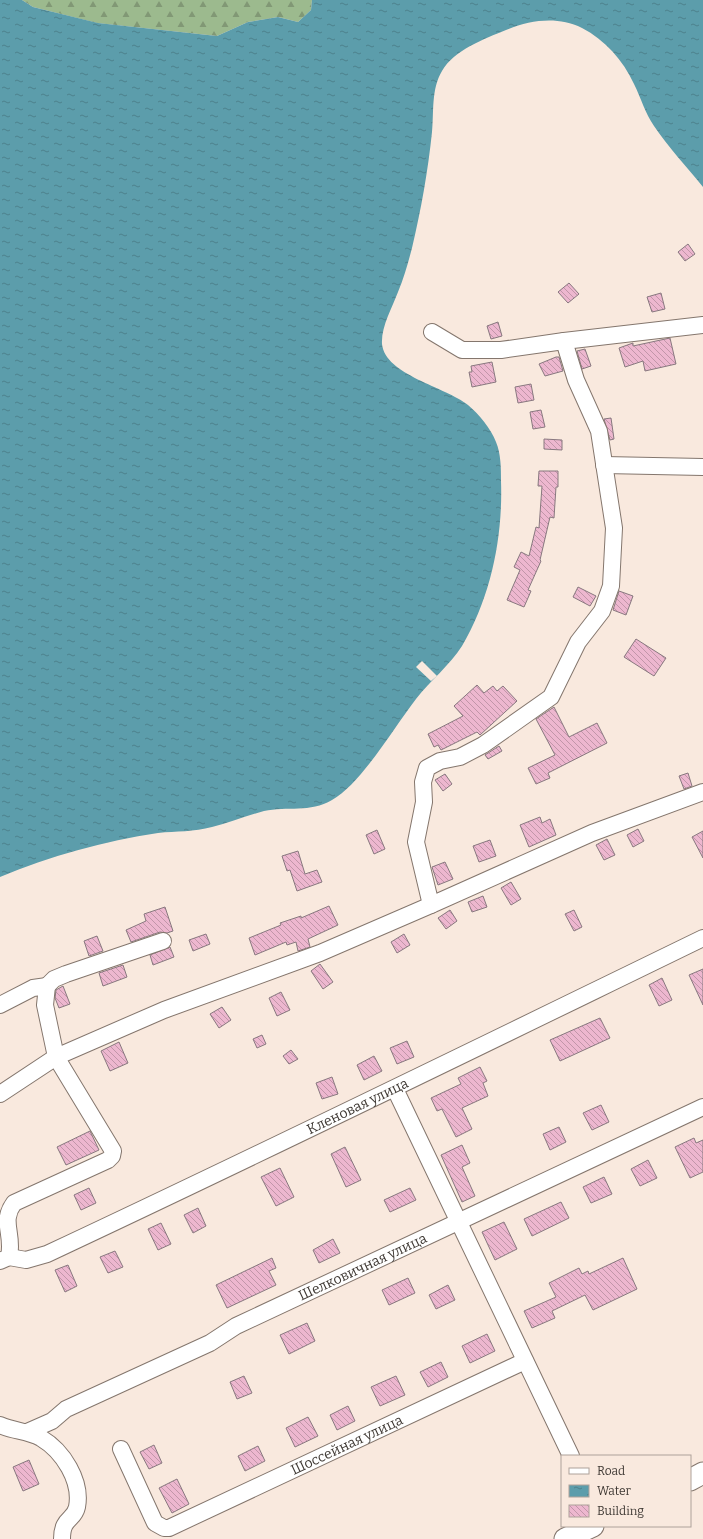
<svg xmlns="http://www.w3.org/2000/svg" width="703" height="1539" font-family="Bitter,serif">
<style>
.forest{fill:url(#forest-firs)}
.water{fill:url(#water-ripples)}
.pier{fill:#f9e9de}
.building{fill:url(#building-back-hatch);stroke:#88787f}
.lines{fill:none;stroke-linecap:round;stroke-linejoin:round}
.minor-casing{stroke:#84766d;stroke-width:18}
.major-casing{stroke:#84766d;stroke-width:23}
.minor{stroke:#fff;stroke-width:16}
.major{stroke:#fff;stroke-width:21}
.labels{text-anchor:middle;dominant-baseline:central;stroke-width:3;stroke-linejoin:round;paint-order:stroke}
.street-label{font-size:14px;fill:#3e3833;stroke:#f9e9de}
</style>
<defs>
<pattern id="forest-firs" width="22" height="20" patternUnits="userSpaceOnUse"><rect width="22" height="20" fill="#9cba8e"/><path d="M5 1l3.5 6h-7zM16 11l3.5 6h-7z" fill="#819875"/></pattern>
<pattern id="water-ripples" width="26" height="14" patternUnits="userSpaceOnUse"><rect width="26" height="14" fill="#5c9dab"/><path d="M2 4q2-2 4 0t4 0M15 11q2-2 4 0t4 0" fill="none" stroke="#4d818c"/></pattern>
<pattern id="building-back-hatch" width="6" height="6" patternUnits="userSpaceOnUse"><rect width="6" height="6" fill="#edb7cf"/><path d="M-1 5l2 2M0 0l6 6M5-1l2 2" fill="none" stroke="#c196a9"/></pattern>
</defs>
<rect width="100%" height="100%" fill="#f9e9de"/>
<path class="forest" d="M22,0H312L311,10L298,22L278,17L248,22L217,36L97,23L33,7Z"/>
<path class="water" d="M0,0H22L33,7L98,23L217,36L248,22L278,17L298,22L311,10L312,0H703V187C687,167 668,147 654,126C645,113 641,98 634,84C623,60 605,40 582,28C557,16 531,20 506,30C484,39 454,50 442,71C431,89 434,113 432,132C428,171 421,210 412,248C408,263 404,278 398,292C392,308 381,327 382,344C385,375 446,387 468,405C479,414 491,429 496,442C501,454 501,468 501,481C503,537 491,597 462,646C450,665 430,681 416,699C395,726 361,784 332,800C310,813 287,806 264,811C246,816 229,823 212,827C194,832 176,831 158,833C105,841 49,856 0,877Z"/>
<path class="pier" d="M422,661L437,676L431,681L416,667Z"/>
<path class="building" d="M688,244L695,254L685,261L678,252Z
M569,283L579,294L568,303L558,292Z
M661,293L665,309L652,312L647,297Z
M498,322L502,336L491,339L487,326Z
M670,338L676,364L645,371L643,361L625,367L619,348L633,343V346Z
M585,349L591,366L582,369L577,351Z
M556,357H559L563,371L545,376L539,364Z
M492,362L496,382L472,387L469,372H472L471,366Z
M531,384L534,400L518,403L515,387Z
M541,410L545,427L533,429L530,412Z
M611,418L614,439L610,440L604,419Z
M544,439L562,440V450L544,449Z
M539,471H558V487H556L554,518L550,517L540,560L541,561L528,590L531,591L524,607L507,600L520,570L514,567L521,552L529,556L536,527L539,528L542,486H538Z
M578,587L596,596L590,606L573,597Z
M619,591L633,596L626,615L613,610Z
M636,639L666,658L654,676L624,657Z
M477,685L484,693L493,686L497,691L503,686L517,701L480,735L477,732L441,750L438,745L434,747L428,734L463,716L454,706Z
M554,707L569,737L597,723L607,743L548,773L550,778L536,784L528,768L555,755L536,719Z
M499,746L502,751L488,759L485,755Z
M688,773L692,786L684,789L679,776Z
M445,774L452,784L443,791L435,780Z
M540,817L542,823L550,819L556,835L529,847L520,825Z
M638,829L644,841L633,847L627,835Z
M377,830L385,849L374,854L366,835Z
M703,831V858L692,837Z
M607,839L615,855L604,860L596,845Z
M490,840L496,856L479,862L473,846Z
M298,851L305,874L317,870L322,882L297,891L290,870L287,871L282,856Z
M445,862L453,879L438,885L432,867Z
M511,882L521,899L511,905L501,888Z
M483,896L487,907L472,912L468,902Z
M329,906L338,925L308,939L310,947L298,951L296,942L287,945L286,942L255,955L249,938L281,925L280,923L301,916V918Z
M165,907L173,931L167,933L160,932L131,942L126,930L146,921L144,914Z
M450,910L457,921L446,929L438,918Z
M574,910L582,927L574,931L565,914Z
M206,934L210,944L193,951L189,940Z
M404,934L410,945L397,953L391,942Z
M97,936L103,951L89,956L84,941Z
M170,947L174,957L153,965L150,955Z
M320,964L333,982L323,989L311,971Z
M123,965L127,977L103,986L99,973Z
M703,969V1005L689,975Z
M662,978L672,1000L659,1006L649,985Z
M63,986L70,1004L59,1008L55,998L56,990Z
M281,992L290,1010L277,1016L269,998Z
M222,1007L231,1020L219,1028L210,1014Z
M600,1018L610,1038L560,1061L550,1040Z
M262,1035L266,1044L257,1048L253,1039Z
M407,1041L414,1057L397,1064L390,1048Z
M119,1042L128,1063L110,1071L101,1051Z
M291,1050L298,1059L289,1064L283,1056Z
M374,1056L382,1071L364,1080L357,1065Z
M480,1067L487,1081L483,1083L488,1096L462,1108L472,1129L456,1137L442,1109L437,1111L431,1098L461,1084L458,1078Z
M332,1077L338,1094L322,1099L316,1083Z
M601,1105L609,1122L592,1130L583,1113Z
M559,1127L566,1142L550,1150L543,1134Z
M90,1131L99,1150L66,1165L57,1147Z
M694,1138L696,1143L703,1140V1172L690,1178L675,1147Z
M462,1145L470,1163L462,1167L475,1196L462,1202L441,1155Z
M345,1147L361,1180L346,1187L331,1154Z
M648,1160L657,1178L640,1186L631,1169Z
M280,1168L294,1197L276,1206L261,1177Z
M604,1177L612,1194L591,1203L583,1187Z
M89,1188L96,1203L81,1210L74,1195Z
M410,1188L416,1200L390,1212L384,1200Z
M561,1202L569,1218L532,1236L524,1219Z
M198,1208L206,1226L193,1233L184,1215Z
M504,1222L517,1249L495,1260L482,1232Z
M161,1223L171,1244L158,1250L148,1229Z
M333,1239L340,1253L319,1263L313,1250Z
M115,1251L123,1267L108,1273L100,1257Z
M272,1258L276,1268L269,1271L276,1285L227,1308L216,1285Z
M623,1258L637,1289L593,1310L585,1295L552,1311L555,1318L532,1328L524,1311L556,1297L549,1283L579,1268L582,1274L588,1271L589,1274Z
M68,1265L77,1286L65,1292L55,1270Z
M408,1278L415,1293L389,1305L382,1290Z
M448,1285L455,1300L436,1309L429,1295Z
M307,1323L315,1341L289,1354L280,1335Z
M487,1334L495,1351L470,1363L462,1346Z
M441,1362L448,1377L428,1387L420,1372Z
M244,1376L252,1393L237,1399L230,1382Z
M396,1376L405,1395L380,1406L371,1387Z
M348,1406L355,1421L337,1430L330,1415Z
M308,1417L318,1436L295,1447L286,1428Z
M154,1445L162,1463L149,1469L140,1452Z
M258,1446L265,1461L245,1471L238,1456Z
M29,1460L39,1484L23,1491L13,1467Z
M177,1479L189,1504L172,1513L159,1488Z"/>
<g class="lines">
<g class="minor-casing">
<g id="minor">
<path d="M703,325L564,341L576,380L599,431L614,528L611,586L602,611L578,642L551,697L483,745L460,757L440,761L427,768L423,782L424,802L416,842L431,905L592,833L703,792"/>
<path d="M432,332L462,350H501L564,341"/>
<path d="M604,465L703,467"/>
<path d="M47,986L54,979L66,974L163,941"/>
<path d="M0,1005L33,988L47,986L45,1005L56,1057L113,1151L112,1156L108,1160L14,1203C0,1222 14,1233 9,1257L0,1261"/>
<path d="M395,1089L571,1456"/>
<path d="M0,1094L56,1057L164,1010L320,953L431,905"/>
<path id="s1" d="M9,1257L26,1260L47,1254C267,1151 485,1044 703,938"/>
<path d="M0,1425C13,1431 28,1431 41,1438C63,1451 82,1481 77,1507C74,1521 62,1517 62,1539"/>
<path id="s2" d="M27,1432L52,1421L66,1409L210,1343L236,1326L703,1107"/>
<path id="s3" d="M121,1449L155,1523L164,1528H169L525,1361"/>
</g>
</g>
<g class="major-casing">
<path id="major" d="M690,1480L703,1473
M565,1539L593,1526"/>
</g>
<use href="#minor" class="minor"/>
<use href="#major" class="major"/>
</g>
<g class="labels">
<g class="street-label">
<text stroke="none"><textPath href="#s1" startOffset="383">Кленовая улица</textPath></text>
<text stroke="none"><textPath href="#s2" startOffset="375">Шелковичная улица</textPath></text>
<text stroke="none"><textPath href="#s3" startOffset="293">Шоссейная улица</textPath></text>
</g>
</g>
<rect x="561" y="1455" width="130" height="72" fill="#f9e9de" stroke="#aea29a"/>
<rect x="569" y="1468" width="20" height="6" fill="#ffffff" stroke="#aea29a"/>
<text x="597" y="1475" font-size="12" fill="#3e3833">Road</text>
<rect x="569" y="1485" width="20" height="12" fill="url(#water-ripples)" stroke="#aea29a"/>
<text x="597" y="1495" font-size="12" fill="#3e3833">Water</text>
<rect x="569" y="1505" width="20" height="12" fill="url(#building-back-hatch)" stroke="#aea29a"/>
<text x="597" y="1515" font-size="12" fill="#3e3833">Building</text>
</svg>
